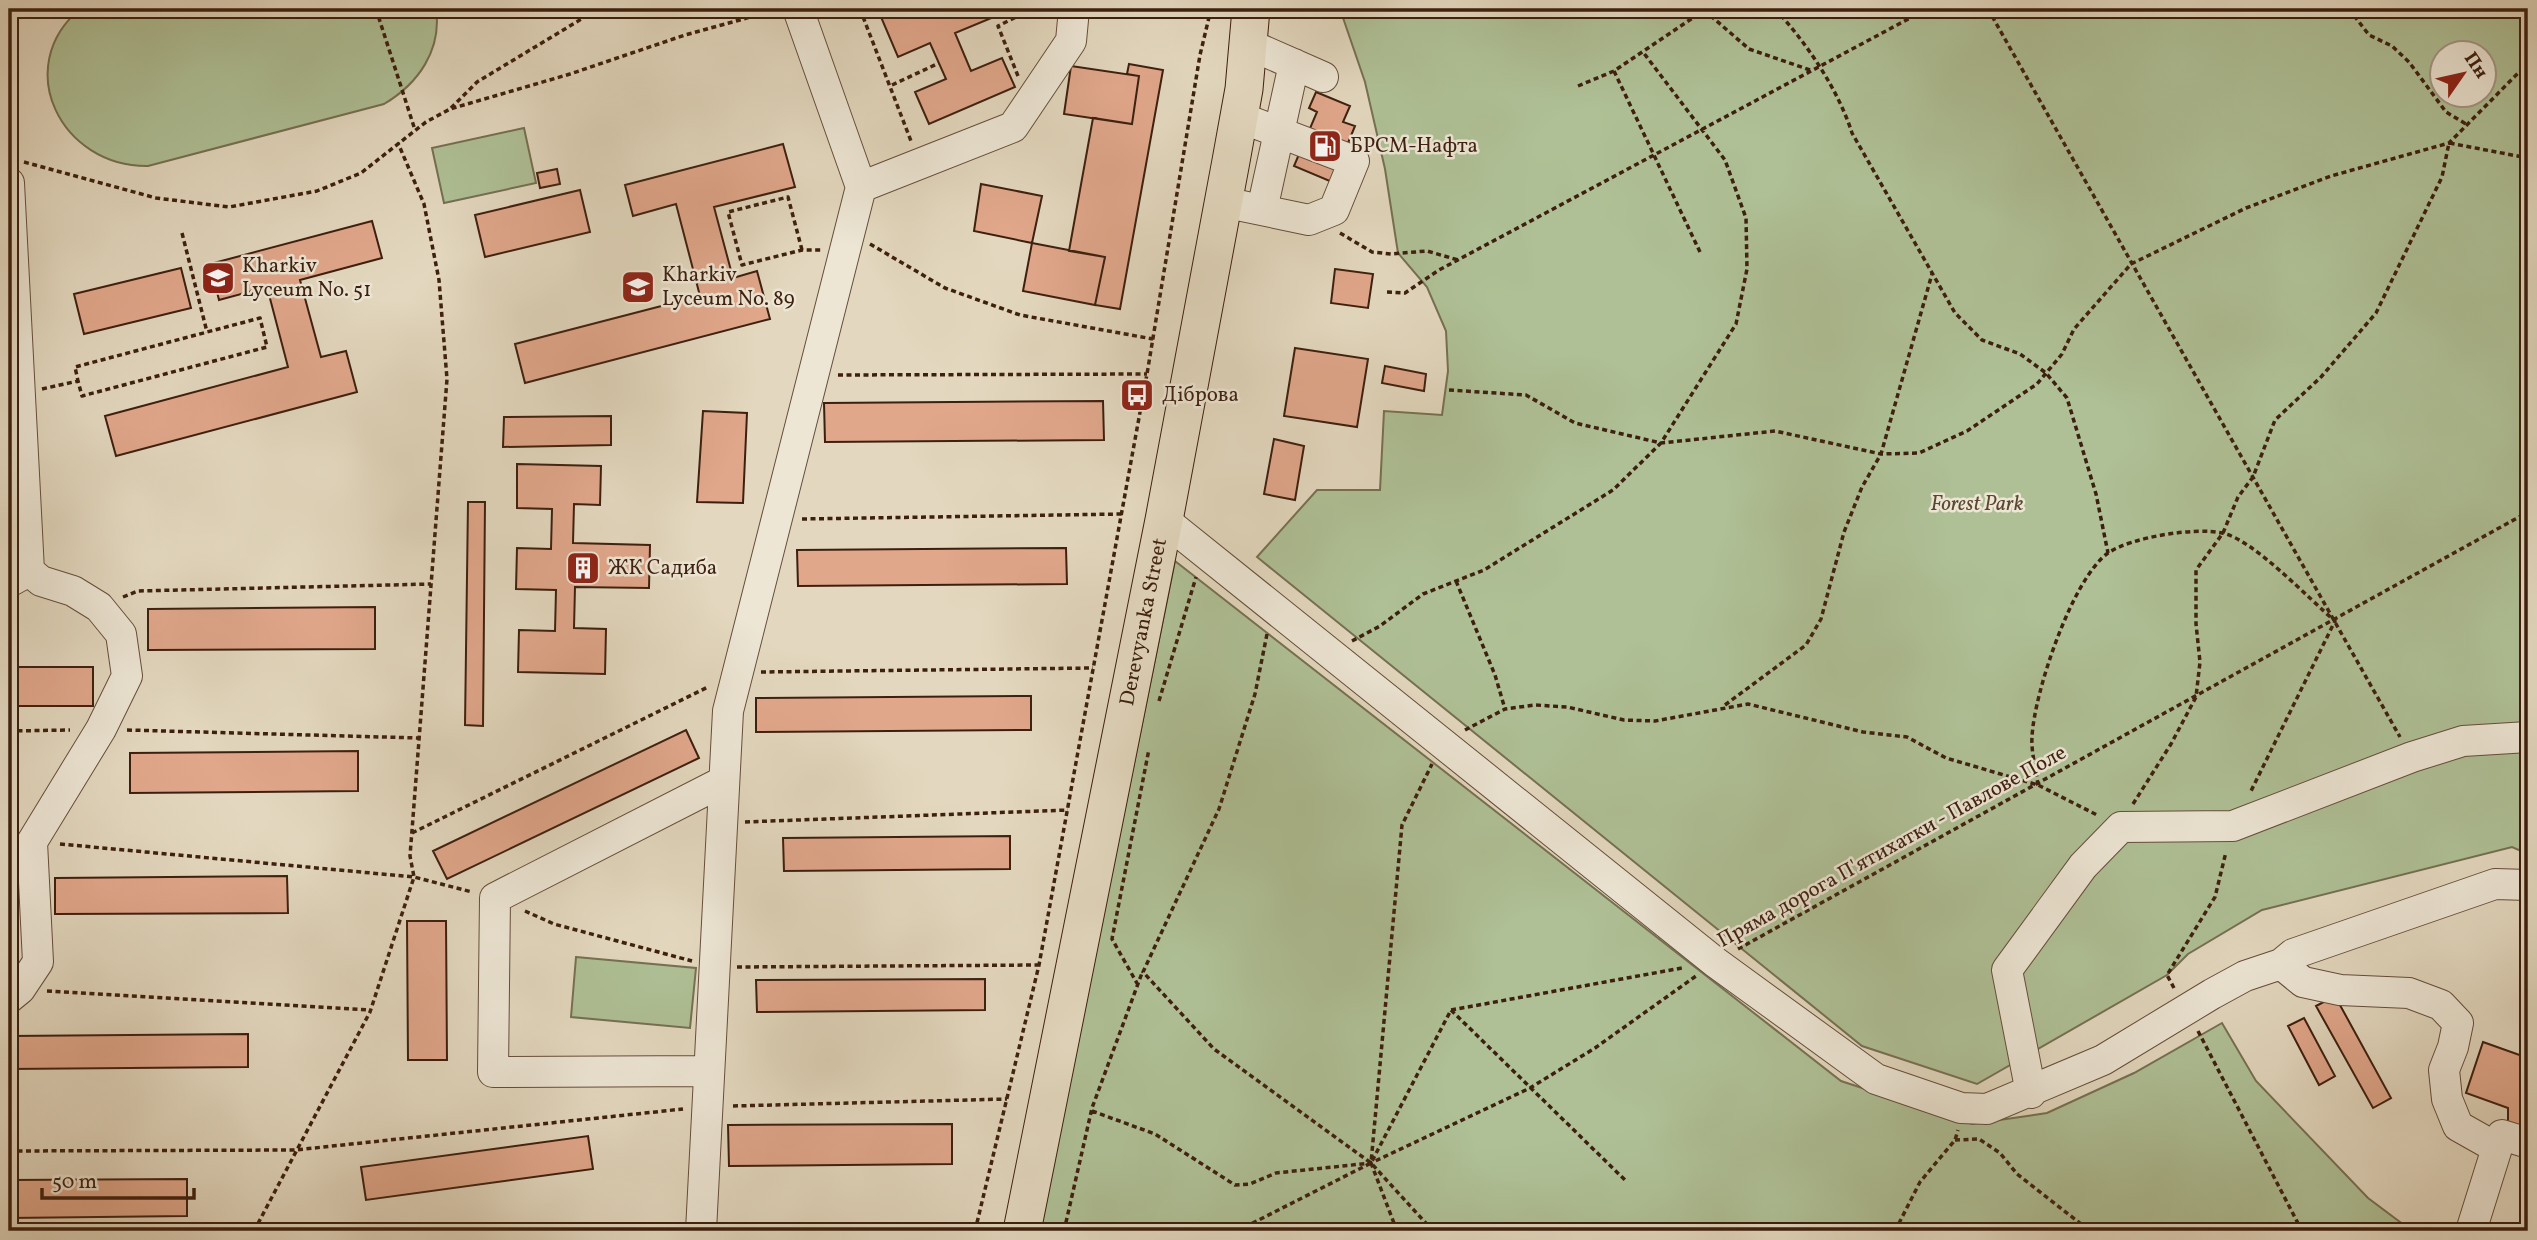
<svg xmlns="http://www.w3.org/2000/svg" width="2537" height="1240" font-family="Vollkorn,serif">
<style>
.green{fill:#afc096;stroke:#767052;stroke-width:2;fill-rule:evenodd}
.building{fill:#e1a78b;stroke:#3d1f0f;stroke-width:2}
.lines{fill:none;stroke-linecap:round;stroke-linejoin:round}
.minor-casing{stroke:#664d3b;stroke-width:32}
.major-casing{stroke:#3d1f0f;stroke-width:39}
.path{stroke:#3d1f0f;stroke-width:3.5;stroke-dasharray:5 3.5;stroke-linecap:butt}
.minor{stroke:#ede6d5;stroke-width:30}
.major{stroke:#e3d8bf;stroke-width:37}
.labels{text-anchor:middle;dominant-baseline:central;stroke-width:5;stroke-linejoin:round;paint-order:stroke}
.poi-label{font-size:21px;fill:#3d1f0f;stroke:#ede6d5;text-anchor:start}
.park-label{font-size:21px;font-style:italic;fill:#5a4731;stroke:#ede6d5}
.street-label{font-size:21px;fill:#3d1f0f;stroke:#ede6d5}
</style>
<rect width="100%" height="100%" fill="#e3d8bf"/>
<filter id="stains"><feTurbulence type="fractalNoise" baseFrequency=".00286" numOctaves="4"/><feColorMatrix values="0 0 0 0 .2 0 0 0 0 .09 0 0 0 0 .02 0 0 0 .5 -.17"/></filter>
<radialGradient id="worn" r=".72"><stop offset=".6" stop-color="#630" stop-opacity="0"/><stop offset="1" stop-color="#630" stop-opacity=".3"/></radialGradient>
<path class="green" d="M80,9H436C442,50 418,84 384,104L148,166C61,167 11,67 80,9Z
M1340,9H2528V854L2512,847L2262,910L2188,954L2167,975L1977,1084L1862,1046L1257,557L1317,490H1380L1384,411L1442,415L1448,371L1446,331L1427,287L1398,253L1385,169L1365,82ZM2442,52H2484V94H2442Z
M524,128L536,183L444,203L432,148Z
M1175,561L1841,1081L1972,1124L2047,1113L2134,1073L2222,1023L2256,1081L2368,1198L2412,1231H1039Z
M576,957L696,968L690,1028L571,1017Z"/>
<path class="building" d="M899,9H1013L955,33L971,71L1002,58L1015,87L929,124L915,92L946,79L930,43L898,57L881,17Z
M1129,64L1163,70L1120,309L1095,305L1105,257L1069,251L1093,118L1132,124L1139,76L1127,74Z
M1071,66L1139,76L1132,124L1064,114Z
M1316,92L1350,106L1343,122L1355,126L1332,182L1294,166L1317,112L1309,108Z
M783,144L795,187L714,207L733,278L757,271L770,319L525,383L515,344L700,296L676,204L633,216L625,185Z
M557,169L560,184L540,188L537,173Z
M981,184L1042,196L1032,243L974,231Z
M580,190L590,232L485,257L475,215Z
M372,221L382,258L300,280L321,357L346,351L357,392L116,456L105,416L288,367L267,287L219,300L210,264Z
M1032,243L1105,257L1095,305L1023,291Z
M181,268L191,308L84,334L74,294Z
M1335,269L1373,274L1368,308L1331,303Z
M1295,348L1368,359L1357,427L1284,416Z
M1385,366L1426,374L1424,391L1382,383Z
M1103,401L1104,440L825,442L824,403Z
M703,411L747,413L743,503L697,502Z
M611,416V445L503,447L504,417Z
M1274,439L1304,446L1295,500L1264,494Z
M517,464L601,466L600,505L574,504L573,543L650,545L649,588L575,587L574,628L606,629L605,674L518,672L519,630L555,631L556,590L516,589L517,548L551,549L552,509L517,508Z
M468,502H485L483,726L465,725Z
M1066,548L1067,584L798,586L797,550Z
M375,607V649L148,650V609Z
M9,667H93V706H9Z
M1031,696V730L756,732V698Z
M686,730L699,758L447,879L433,851Z
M358,751V791L130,793V753Z
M1010,836V869L784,871L783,838Z
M9,843H16L15,874H9Z
M287,876L288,913L55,914V878Z
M407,921H446L447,1060H408Z
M985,979V1010L757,1012L756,980Z
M2335,996L2391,1098L2373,1108L2316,1006Z
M2304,1018L2335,1076L2319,1085L2288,1026Z
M248,1034V1067L9,1069V1036Z
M2483,1042L2528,1058V1119L2525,1128L2508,1122V1108L2466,1093Z
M952,1124V1164L729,1166L728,1125Z
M588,1136L593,1169L366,1200L361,1167Z
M187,1179V1216L9,1218V1180Z"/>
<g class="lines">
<g class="minor-casing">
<path id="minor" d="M1248,44L1323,77
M9,183L29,571L9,582
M861,187L1013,127L1071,41L1074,9
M1223,202L1309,220L1334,210L1354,161L1239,117
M1262,210L1294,64
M1164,520L1715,962L1876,1079L1961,1108L1987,1109L2103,1060L2212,994L2245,976L2281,964L2293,954L2495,884L2528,885
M2281,964L2303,982L2340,990L2409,993L2441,1005L2458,1023L2453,1047L2444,1070L2447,1099L2458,1126L2497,1148L2471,1231
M9,998L20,989L38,962L32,842L101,729L127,676L121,634L99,607L73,591L41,581L29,571
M709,1071L493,1072L495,898L724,781
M2031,1093L2007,970L2083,866L2121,827L2233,826L2412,757L2463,741L2528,737
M2497,1148L2502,1135L2528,1143
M701,1231L728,711L861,187L798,9"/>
</g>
<g class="major-casing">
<g id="major">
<path id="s1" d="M1022,1231L1164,520L1231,161L1244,89L1251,9"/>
</g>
</g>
<path class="path" d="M376,9L415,130
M860,9L911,141
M1775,9C1806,42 1838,89 1852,133L1955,313L1982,340L2020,354L2046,373L2067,398L2096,494L2108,553
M1988,9L2400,737
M2349,9L2369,35L2392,46L2409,62L2446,112L2466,124
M1704,10L1749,49L1810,70
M1614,71L1700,252
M1018,76L998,26L1032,9
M892,85L939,63
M1578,86L1614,71L1706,9
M451,108L477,82L598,9
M24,162L156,198L229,207L317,191L361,173L426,122L450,109L570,74L685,35L776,10
M182,233L207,332
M1340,233L1372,252L1391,254L1427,251L1458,260
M870,244L945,288L1020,315L1153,339
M802,250L788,197L728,212L742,265L802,250H821
M1387,292L1405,293L1439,270L1927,9
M838,375L1147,374
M42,389L78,381L82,396L267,347L260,318L75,367L78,381
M1449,390L1526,395L1575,423L1661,443L1775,431L1881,454L1919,453L1967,431L2037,384L2062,354L2074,329L2131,264L2246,208L2331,176L2449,143L2528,63
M802,519L1122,514
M1456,581L1495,675L1505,709
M123,597L138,591L431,584
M1267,634L1255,694L1219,809L1143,972L1214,1049L1371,1163L1433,1231
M1352,641L1380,626L1423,594L1484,570L1613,490L1661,443L1736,324L1747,269L1746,218L1725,160L1643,52
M761,672L1093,668
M1159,701L1196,577
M1725,705L1806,645L1821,619L1844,532L1862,487L1881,454L1932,274
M127,730L419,738
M1465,730L1505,709L1535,705L1567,707L1624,720L1655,721L1748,704L1863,732L1907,737L1946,758L2038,785L2097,815
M9,731L70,730
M2038,785C2036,769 2031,752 2032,737C2034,693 2072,579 2108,553C2131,537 2196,527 2222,533C2253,539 2309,599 2335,621L2250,793
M2133,804L2171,744L2196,697L2200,662L2196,624V570L2223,533L2238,497L2253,477L2275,420L2321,377L2376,313L2442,177L2449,143L2528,158
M745,822L1068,810
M412,833L708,687
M60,844L414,877L472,892
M525,911L554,924L692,961
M1738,949L2528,512
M737,967L1039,965
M1138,985L1112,939L1149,749
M2174,988L2167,975L2215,897L2226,852
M47,991L370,1010
M1451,1010L1626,1181
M2198,1031L2302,1231
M733,1106L1007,1099
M1092,1111L1155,1134L1235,1185L1250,1184L1276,1173L1371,1163L1530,1088L1595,1048L1696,976
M1955,1140L1979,1139L2000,1153L2017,1174L2090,1231
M9,1151L295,1150L683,1109
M254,1231L370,1012L414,877L410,856L447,379L439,280L424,204L398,143
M975,1231L1039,965L1147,374L1200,55L1211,9
M1064,1231L1092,1108L1142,973
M1237,1231L1371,1163L1451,1010L1682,968
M1397,1231L1371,1163L1402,825L1432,764
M1895,1231L1920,1182L1955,1140L1958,1130"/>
<use href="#minor" class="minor"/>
<use href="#major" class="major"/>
</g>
<defs>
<g id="fuel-square" transform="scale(1.75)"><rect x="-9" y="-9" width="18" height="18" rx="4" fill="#8f2418" stroke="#ede6d5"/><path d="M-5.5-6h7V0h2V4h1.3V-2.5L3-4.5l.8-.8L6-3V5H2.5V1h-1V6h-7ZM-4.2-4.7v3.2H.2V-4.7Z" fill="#fff"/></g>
<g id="school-square" transform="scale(1.75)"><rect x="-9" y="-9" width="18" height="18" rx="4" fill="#8f2418" stroke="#ede6d5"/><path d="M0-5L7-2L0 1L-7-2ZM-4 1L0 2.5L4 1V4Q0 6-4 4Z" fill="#fff"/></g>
<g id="bus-square" transform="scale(1.75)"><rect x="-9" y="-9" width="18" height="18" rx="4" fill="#8f2418" stroke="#ede6d5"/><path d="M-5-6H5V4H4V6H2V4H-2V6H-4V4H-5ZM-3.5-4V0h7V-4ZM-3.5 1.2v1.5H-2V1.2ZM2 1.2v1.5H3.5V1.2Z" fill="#fff"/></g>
<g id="building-square" transform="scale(1.75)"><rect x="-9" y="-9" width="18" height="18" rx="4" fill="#8f2418" stroke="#ede6d5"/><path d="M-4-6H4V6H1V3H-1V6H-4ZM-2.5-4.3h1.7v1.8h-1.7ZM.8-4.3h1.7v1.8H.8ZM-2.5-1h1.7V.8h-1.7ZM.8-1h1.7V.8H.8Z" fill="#fff"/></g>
</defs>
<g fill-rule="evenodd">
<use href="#fuel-square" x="1325" y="146"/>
<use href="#school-square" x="218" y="278"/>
<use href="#school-square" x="638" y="287"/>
<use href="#bus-square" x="1137" y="395"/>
<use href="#building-square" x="583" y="568"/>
</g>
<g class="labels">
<g class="poi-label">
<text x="1350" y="146">БРСМ-Нафта</text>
<text x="242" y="266">Kharkiv<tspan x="242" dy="24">Lyceum No. 51</tspan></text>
<text x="662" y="275">Kharkiv<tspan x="662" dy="24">Lyceum No. 89</tspan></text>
<text x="1162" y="395">Діброва</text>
<text x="608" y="568">ЖК Садиба</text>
</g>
<g class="park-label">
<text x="1977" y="504">Forest Park</text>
</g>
<g class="street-label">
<text stroke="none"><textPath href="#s1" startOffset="621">Derevyanka Street</textPath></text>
<text transform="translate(1892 847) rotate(-29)">Пряма дорога П'ятихатки - Павлове Поле</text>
</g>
</g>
<rect width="2537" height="1240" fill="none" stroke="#e3d8bf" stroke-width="35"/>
<rect x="10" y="10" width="2516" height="1219" fill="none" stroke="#3d1f0f" stroke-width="3.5"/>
<rect x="18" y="18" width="2502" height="1205" fill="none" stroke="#3d1f0f" stroke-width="2"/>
<g transform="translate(2463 74) rotate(56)"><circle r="33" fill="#ede6d5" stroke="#a79686" stroke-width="2"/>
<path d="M0-5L12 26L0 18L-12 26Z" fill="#8f2418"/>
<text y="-10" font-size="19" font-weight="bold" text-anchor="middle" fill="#3d1f0f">Пн</text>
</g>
<path d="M42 1188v10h152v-10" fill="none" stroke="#3d1f0f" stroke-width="3.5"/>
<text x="52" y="1188" font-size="21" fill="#3d1f0f" stroke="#ede6d5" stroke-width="5" paint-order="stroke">50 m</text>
<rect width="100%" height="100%" filter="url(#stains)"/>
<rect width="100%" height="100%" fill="url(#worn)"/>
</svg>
